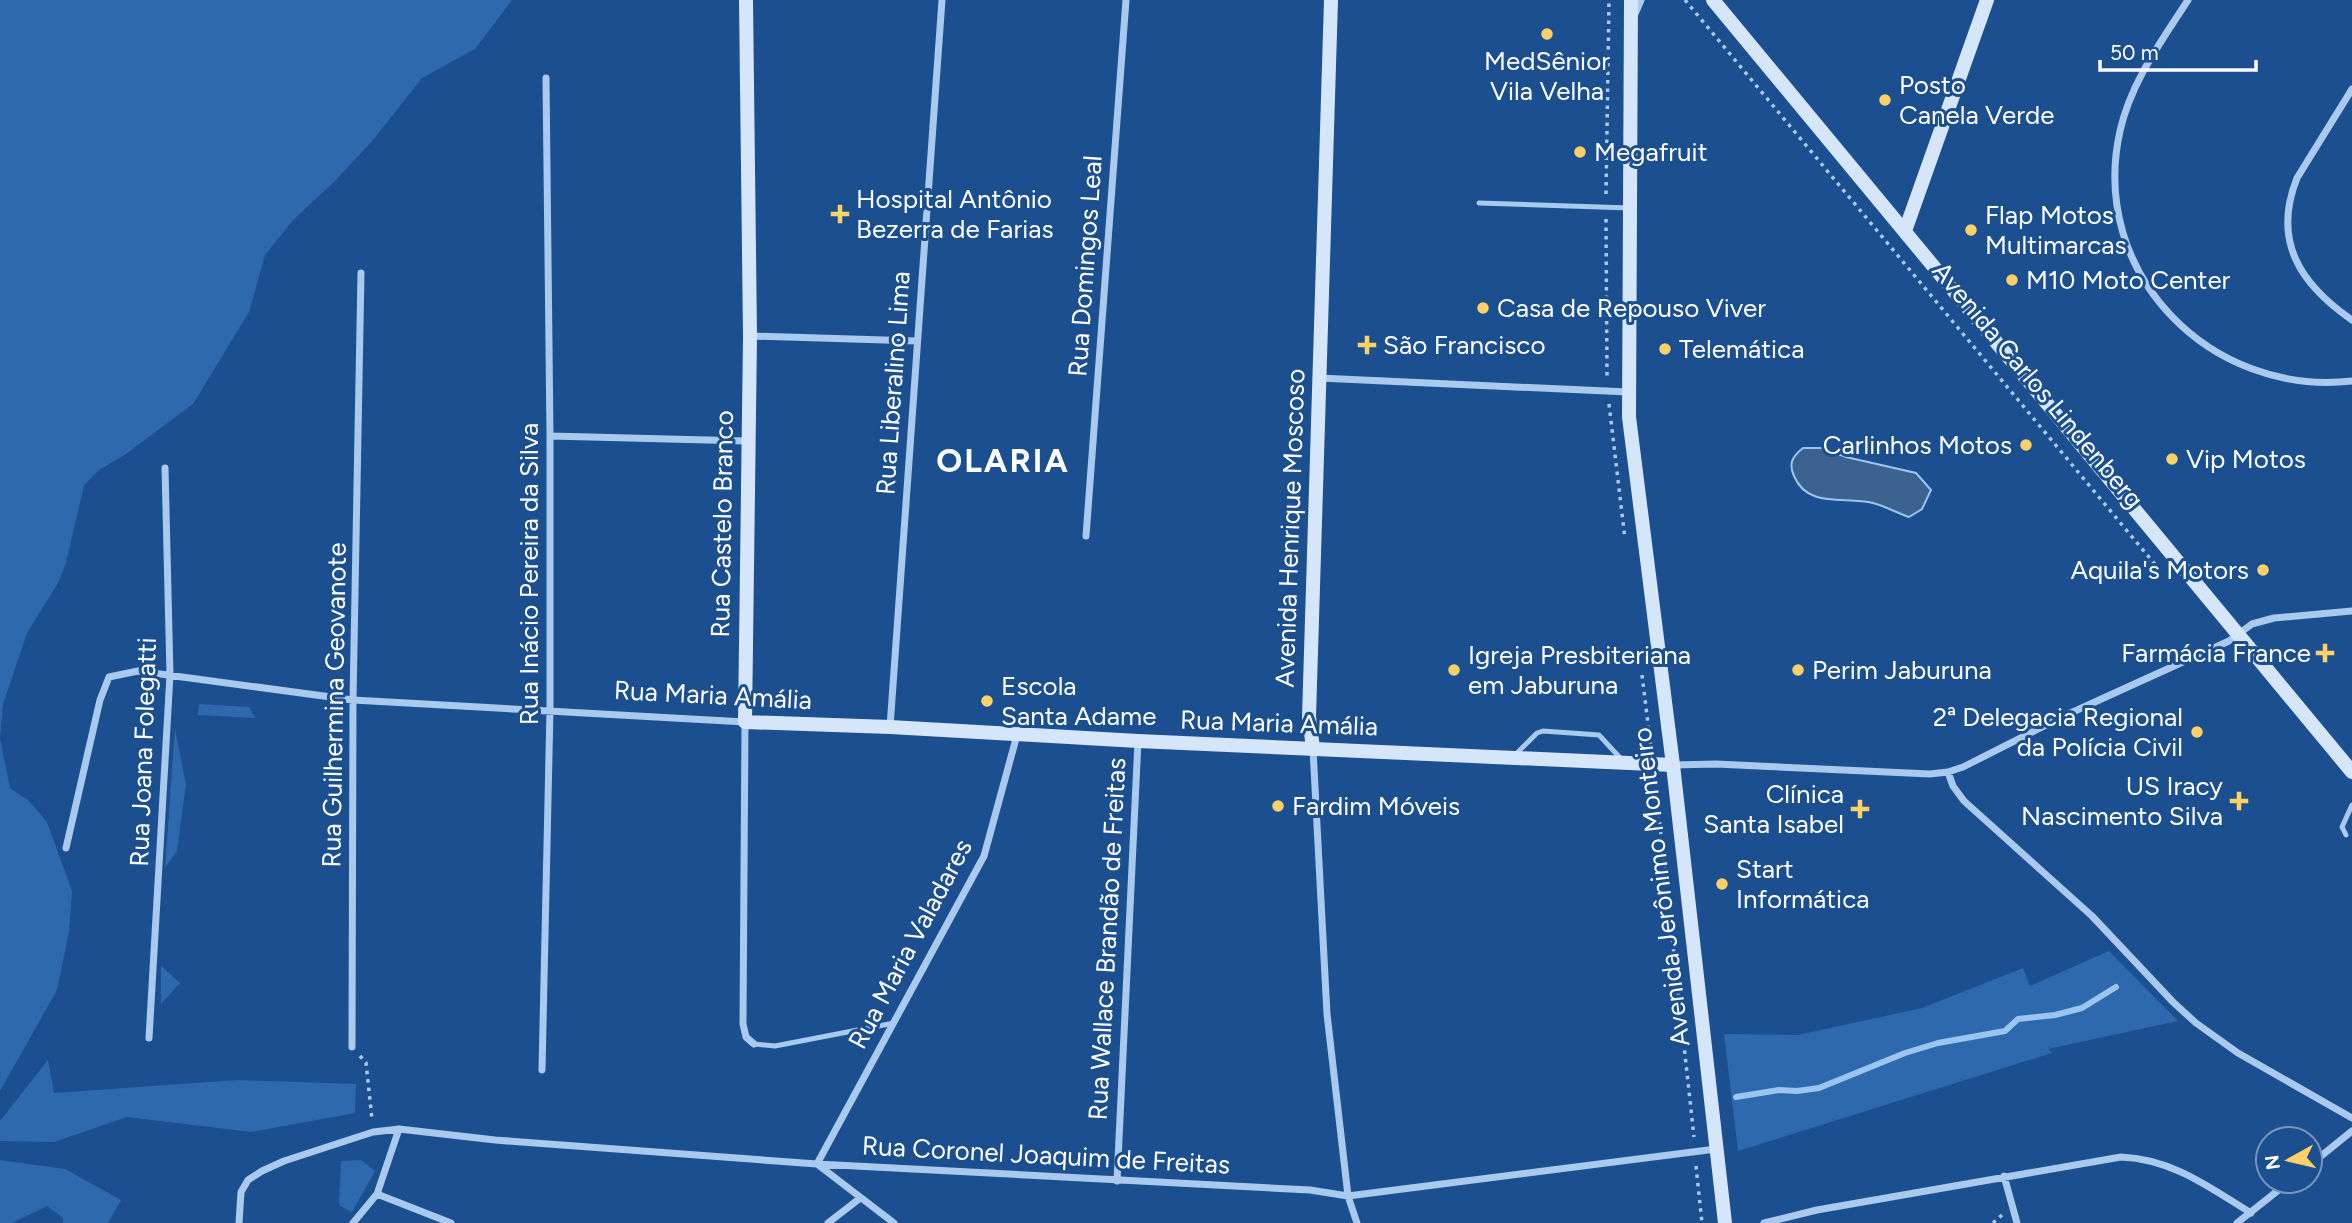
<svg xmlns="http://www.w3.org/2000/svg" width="2352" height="1223" font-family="Figtree,sans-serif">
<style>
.green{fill:#2e69ad}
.water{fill:#3c6290;stroke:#9cc4f0;stroke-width:2}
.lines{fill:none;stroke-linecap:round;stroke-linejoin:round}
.stream{stroke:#9cc4f0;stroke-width:6}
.path{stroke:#a9c9ee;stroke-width:3.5;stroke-dasharray:3.5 5;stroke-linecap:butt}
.lane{stroke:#a9c9ee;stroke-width:5}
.street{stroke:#a9c9ee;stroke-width:7}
.secondary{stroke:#d6e6fa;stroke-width:14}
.poi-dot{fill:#ffd166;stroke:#1b4f8f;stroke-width:2.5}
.labels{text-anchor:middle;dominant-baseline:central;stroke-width:6;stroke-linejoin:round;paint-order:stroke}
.poi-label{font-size:26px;fill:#fff;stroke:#1b4f8f;text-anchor:start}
.street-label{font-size:26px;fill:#fff;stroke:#1b4f8f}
.district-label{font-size:33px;font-weight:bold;letter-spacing:2px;fill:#fff;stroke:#1b4f8f}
</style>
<rect width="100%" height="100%" fill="#1b4f8f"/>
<path class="green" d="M0,0H512L475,49L422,78L373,140L335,181L294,219L265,255L249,312L193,404L126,454L99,470L84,485L66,563L58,583L27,633L3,704L0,739L10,788L29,801L47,822L72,891L69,932L57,990L0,1091Z
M199,704L249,707L255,718L198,715Z
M175,729L186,784L177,851L165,868Z
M2109,951L2178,1021L2048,1049L2052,1053L1738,1151L1724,1034L1798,1035L1922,1008L2023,968L2030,986Z
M161,966L180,983L161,1004Z
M48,1060L54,1093L237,1080L356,1084L355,1113L251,1132L127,1117L54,1142L0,1141V1121Z
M0,1160L65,1169L121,1200L108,1223H63V1218L47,1206L12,1223H0Z
M361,1160L375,1171L352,1212L340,1206L339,1202L341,1161Z"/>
<path class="water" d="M1803,448H1822L1846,457L1916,473L1931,490L1922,509L1909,517C1897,513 1885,506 1873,503C1845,496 1808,509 1794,476C1788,463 1793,456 1803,448Z"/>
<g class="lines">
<path class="stream" d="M1736,1097L1779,1090L1797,1091L1819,1088L1905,1053L1938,1043L2005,1031L2018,1019L2055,1015L2082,1008L2116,987"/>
<path class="path" d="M1685,0L2163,574
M1606,194L1609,0
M1606,219L1607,379
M1609,404L1625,539
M1642,675L1651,748
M1655,780L1694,1137
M360,1056L366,1063L372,1119
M1696,1166L1702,1223
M1993,1223L2002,1215"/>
<path class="lane" d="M1479,203L1630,208
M1516,754L1537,733L1543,731L1599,735L1622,760
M2346,835L2342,827L2352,805
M754,1044L775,1046L894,1023"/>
<path class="street" d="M2188,0C2161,42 2131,82 2120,131C2088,274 2211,397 2352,381
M1635,14L1641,0
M2352,89L2297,178C2272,241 2300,284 2352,320
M750,336L917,341
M1319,378L1628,392
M550,436L747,441
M1086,536L1126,0
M890,727L942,0
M1313,749L1327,1014L1348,1196L1357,1223
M1673,765L1716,764L1930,774L1948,772L1963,767L2064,716L2229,641L2252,624L2274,618L2352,611
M1948,772L1953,786L1964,801L2092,916L2173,1002L2196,1023L2238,1053L2352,1118
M66,848L100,700L109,677L138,671L353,700L745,722L743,1024L746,1037L754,1044
M149,1038L170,675L165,468
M352,1047L353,700L361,273
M542,1070L550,710V436L546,78
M2310,1165L2352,1131
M2004,1176L2017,1223
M1117,1181L1138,741
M377,1194L451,1223
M239,1223L241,1192L248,1180L262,1171L284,1161L373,1132L399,1129L495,1140L817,1164L1310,1190L1348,1196L1716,1149
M353,1223L377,1194L399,1129
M828,1223L859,1199
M894,1223L817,1164L984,856L1017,735
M1764,1223L1817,1210L2121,1157C2172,1159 2209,1187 2251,1213
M2237,1223L2290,1181"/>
<path class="secondary" d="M746,0L750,336L745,722L890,727L1138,741L1673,765
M1631,0L1629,417L1673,765L1725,1223
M1713,0L2352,772
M1905,231L1987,0
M1313,748L1309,717L1331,0"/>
</g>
<g class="poi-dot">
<circle cx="1547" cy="34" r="7"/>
<circle cx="1885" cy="100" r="7"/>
<circle cx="1580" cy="152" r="7"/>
<path d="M836.5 203.5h7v7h7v7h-7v7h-7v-7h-7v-7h7z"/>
<circle cx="1971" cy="230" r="7"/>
<circle cx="2012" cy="280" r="7"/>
<circle cx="1483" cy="308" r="7"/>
<path d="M1363.5 334.5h7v7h7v7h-7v7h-7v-7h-7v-7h7z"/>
<circle cx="1665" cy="349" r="7"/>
<circle cx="2026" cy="445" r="7"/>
<circle cx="2172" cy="459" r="7"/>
<circle cx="2263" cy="570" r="7"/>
<path d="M2321.5 642.5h7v7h7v7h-7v7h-7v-7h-7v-7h7z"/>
<circle cx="1454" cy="670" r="7"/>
<circle cx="1798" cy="670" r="7"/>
<circle cx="987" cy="701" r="7"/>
<circle cx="2197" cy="732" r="7"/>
<path d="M2235.5 790.5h7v7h7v7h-7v7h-7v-7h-7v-7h7z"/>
<circle cx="1278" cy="806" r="7"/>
<path d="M1856.5 798.5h7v7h7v7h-7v7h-7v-7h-7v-7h7z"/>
<circle cx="1722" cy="884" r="7"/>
</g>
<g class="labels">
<g class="poi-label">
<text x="1547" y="61" text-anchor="middle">MedSênior<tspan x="1547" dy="30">Vila Velha</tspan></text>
<text x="1899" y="85">Posto<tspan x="1899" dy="30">Canela Verde</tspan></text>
<text x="1594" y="152">Megafruit</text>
<text x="856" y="199">Hospital Antônio<tspan x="856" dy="30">Bezerra de Farias</tspan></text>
<text x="1985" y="215">Flap Motos<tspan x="1985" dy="30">Multimarcas</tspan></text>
<text x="2026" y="280">M10 Moto Center</text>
<text x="1497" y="308">Casa de Repouso Viver</text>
<text x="1383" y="345">São Francisco</text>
<text x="1679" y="349">Telemática</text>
<text x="2012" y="445" text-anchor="end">Carlinhos Motos</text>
<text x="2186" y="459">Vip Motos</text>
<text x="2249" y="570" text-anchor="end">Aquila's Motors</text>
<text x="2311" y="653" text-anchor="end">Farmácia France</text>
<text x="1468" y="655">Igreja Presbiteriana<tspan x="1468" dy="30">em Jaburuna</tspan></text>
<text x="1812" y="670">Perim Jaburuna</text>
<text x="1001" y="686">Escola<tspan x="1001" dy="30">Santa Adame</tspan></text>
<text x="2183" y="717" text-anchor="end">2ª Delegacia Regional<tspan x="2183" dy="30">da Polícia Civil</tspan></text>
<text x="2223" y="786" text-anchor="end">US Iracy<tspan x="2223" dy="30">Nascimento Silva</tspan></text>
<text x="1844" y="794" text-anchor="end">Clínica<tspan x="1844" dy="30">Santa Isabel</tspan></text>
<text x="1292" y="806">Fardim Móveis</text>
<text x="1736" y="869">Start<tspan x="1736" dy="30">Informática</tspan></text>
</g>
<g class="street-label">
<text transform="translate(1085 266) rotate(-86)">Rua Domingos Leal</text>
<text transform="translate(893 383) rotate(-86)">Rua Liberalino Lima</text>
<text transform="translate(2038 385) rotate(50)">Avenida Carlos Lindenberg</text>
<text transform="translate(722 524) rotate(-89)">Rua Castelo Branco</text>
<text transform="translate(1290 528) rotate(-88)">Avenida Henrique Moscoso</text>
<text transform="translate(529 574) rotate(-90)">Rua Inácio Pereira da Silva</text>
<text transform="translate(713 695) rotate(3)">Rua Maria Amália</text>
<text transform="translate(334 705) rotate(-89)">Rua Guilhermina Geovanote</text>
<text transform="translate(1279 723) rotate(2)">Rua Maria Amália</text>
<text transform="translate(143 752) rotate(-88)">Rua Joana Folegatti</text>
<text transform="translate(1661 887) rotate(-97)">Avenida Jerônimo Monteiro</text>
<text transform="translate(1107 939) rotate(-87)">Rua Wallace Brandão de Freitas</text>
<text transform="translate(910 944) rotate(-62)">Rua Maria Valadares</text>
<text transform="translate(1046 1155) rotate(3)">Rua Coronel Joaquim de Freitas</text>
</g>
<g class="district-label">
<text x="1003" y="460">OLARIA</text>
</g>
</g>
<g transform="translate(2289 1160) rotate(262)"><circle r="33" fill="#1b4f8f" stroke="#7695bc" stroke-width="2"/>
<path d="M0-5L12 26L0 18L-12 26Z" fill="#ffd166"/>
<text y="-10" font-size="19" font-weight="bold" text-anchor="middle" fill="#ffffff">N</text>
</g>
<path d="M2100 60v10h156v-10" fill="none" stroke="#ffffff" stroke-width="3.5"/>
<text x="2110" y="60" font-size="21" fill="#ffffff" stroke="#1b4f8f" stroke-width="5" paint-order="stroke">50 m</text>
</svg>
